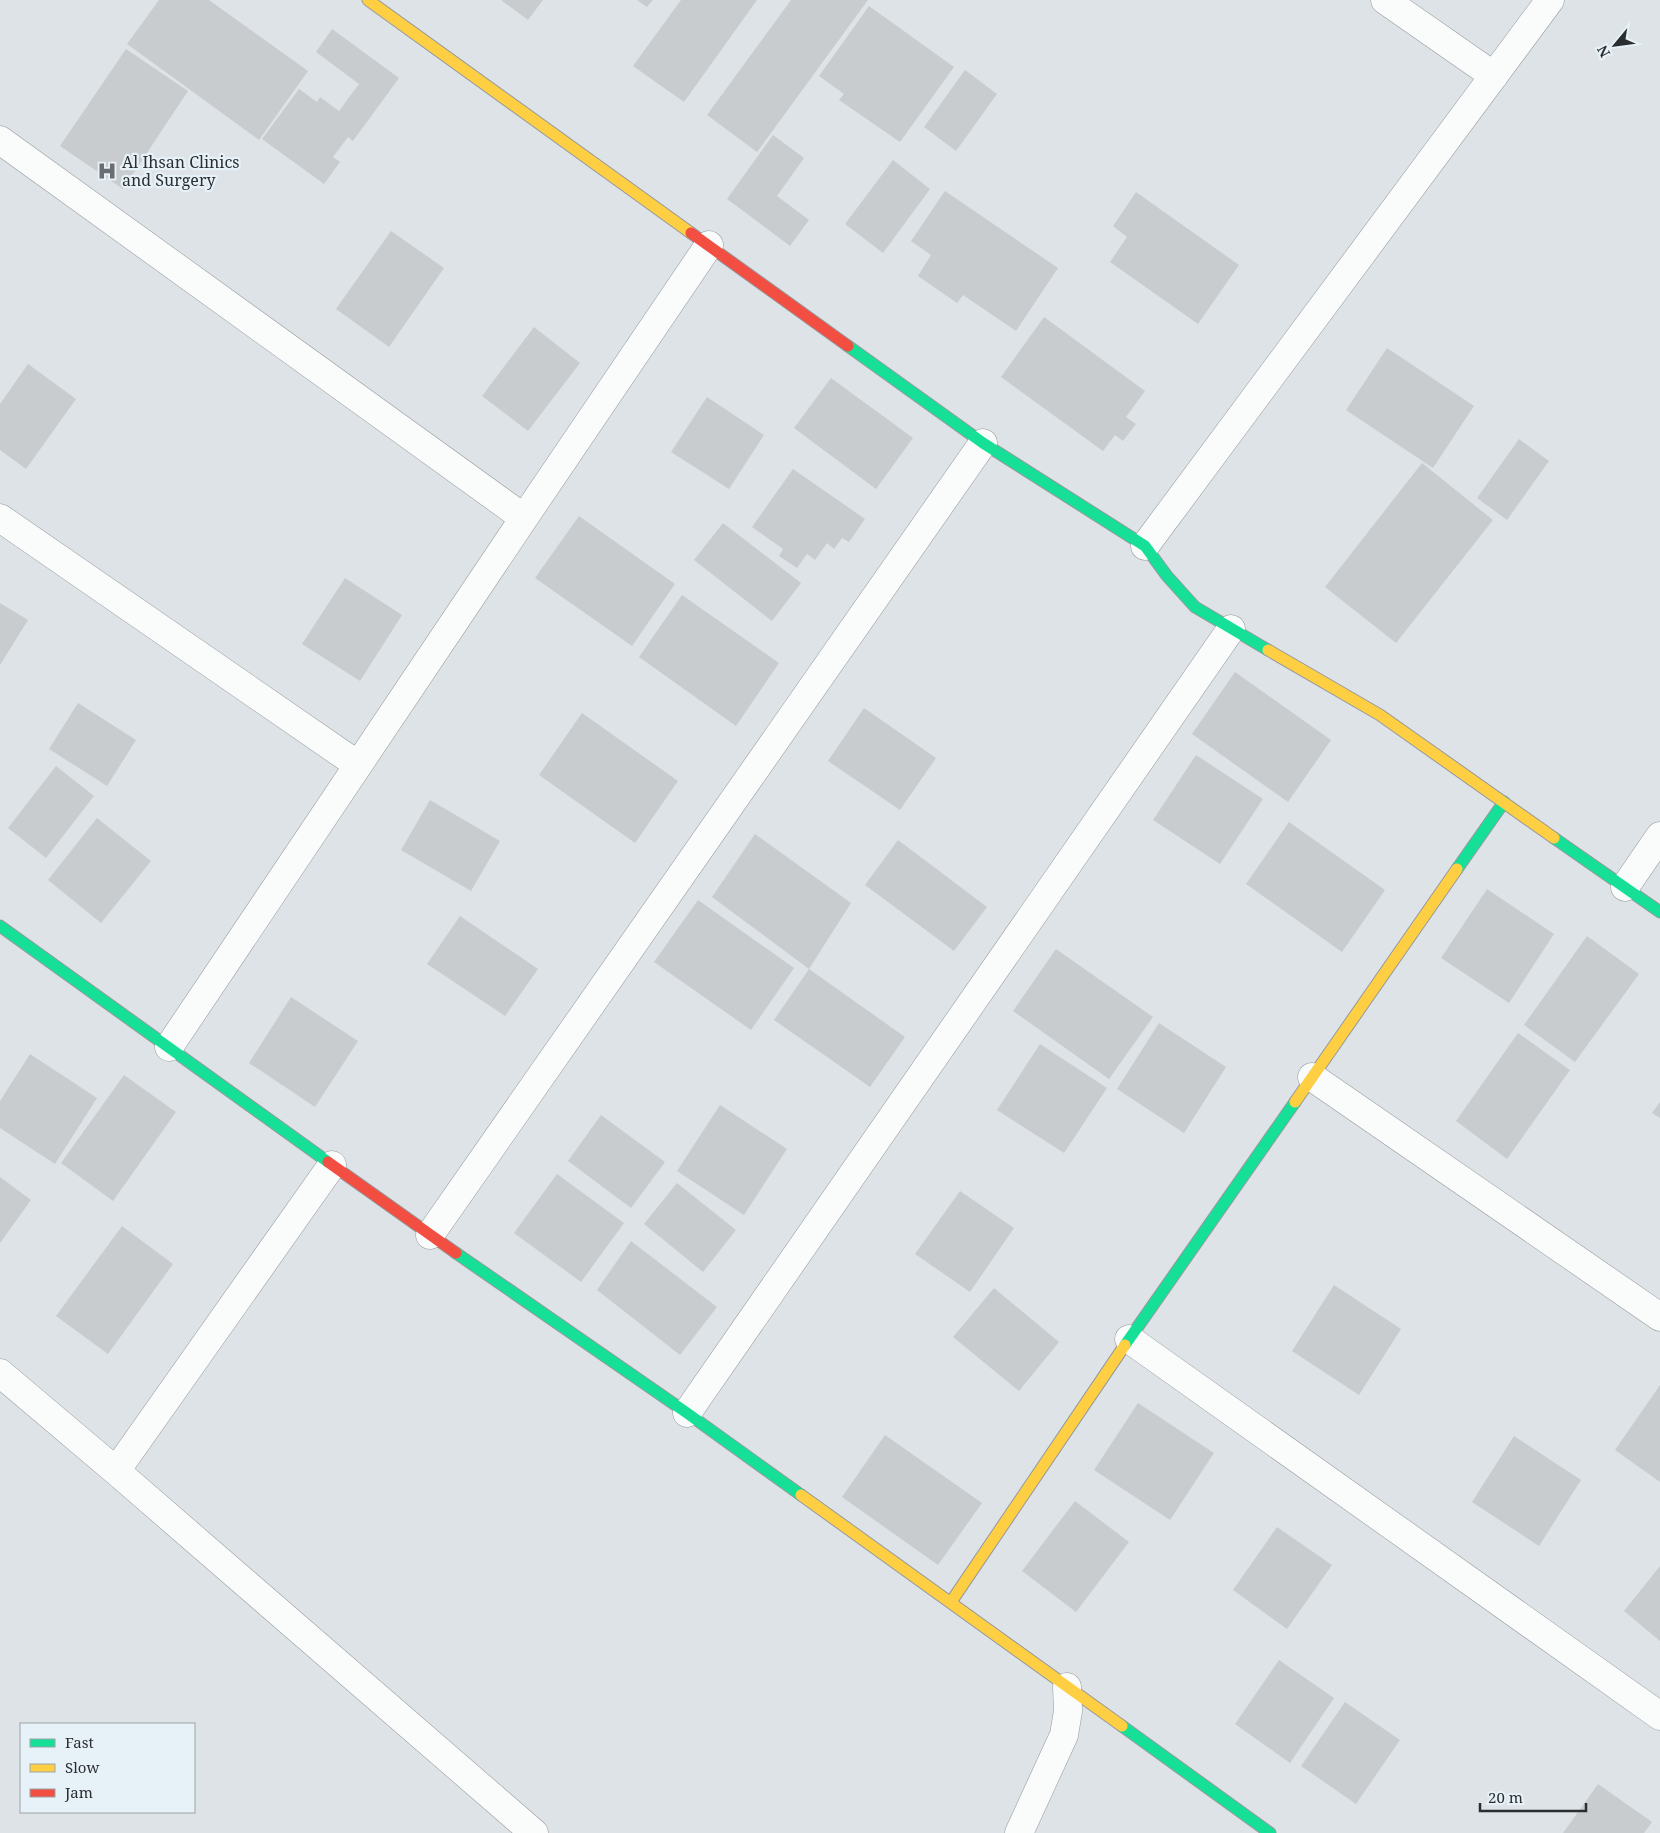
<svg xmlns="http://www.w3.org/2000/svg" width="1660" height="1833" font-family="'Noto Serif',serif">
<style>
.building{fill:#c8cccf}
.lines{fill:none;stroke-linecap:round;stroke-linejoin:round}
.street-casing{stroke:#95999c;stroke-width:29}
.fast-casing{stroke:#95999c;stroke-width:13}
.slow-casing{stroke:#95999c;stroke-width:13}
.jam-casing{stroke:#95999c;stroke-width:13}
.street{stroke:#fafbfb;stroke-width:28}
.fast{stroke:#16e098;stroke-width:11}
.slow{stroke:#ffcf43;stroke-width:11}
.jam{stroke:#f24e42;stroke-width:11}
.labels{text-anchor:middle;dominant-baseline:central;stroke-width:4.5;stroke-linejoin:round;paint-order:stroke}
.poi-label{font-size:16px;fill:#2b2e31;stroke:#e7f1f8;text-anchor:start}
</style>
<rect width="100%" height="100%" fill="#dee3e7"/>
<path class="building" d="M159,0H209L308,71L259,140L127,44Z
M501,0H543L528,20Z
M637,0H653L647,7Z
M681,0H757L684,102L633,66Z
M791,0H868L757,152L707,115Z
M869,6L954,67L900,142L839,100L844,94L819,76Z
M332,29L399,78L353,141L348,137L333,157L340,162L324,184L262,139L299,89L317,102L320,97L339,111L359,84L316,52Z
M126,49L188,91L123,189L60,146Z
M965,70L997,94L956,151L924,127Z
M773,135L804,158L777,196L809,220L790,246L727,199Z
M893,160L930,189L883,253L845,224Z
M945,191L1058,268L1016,331L963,295L957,303L918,276L931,255L911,241Z
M1136,192L1239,265L1198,324L1110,262L1127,237L1113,226Z
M391,231L444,268L389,347L336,309Z
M1044,317L1145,391L1126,417L1136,424L1123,441L1115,435L1103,451L1001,377Z
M534,327L580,363L528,431L482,396Z
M1387,348L1474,406L1433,468L1346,410Z
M28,364L76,399L26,469L0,450V404Z
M831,378L913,438L876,489L794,428Z
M707,397L764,435L729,489L671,452Z
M1519,439L1549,461L1507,520L1477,498Z
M1422,463L1493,520L1396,643L1325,587Z
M793,469L865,519L849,542L842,538L834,549L827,543L815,560L807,554L797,568L779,556L783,549L752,527Z
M579,516L675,584L632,646L535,578Z
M723,523L801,583L772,621L694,560Z
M345,578L402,615L360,681L302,644Z
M682,595L779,663L736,726L639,657Z
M0,603L28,620L0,665Z
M1235,672L1331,740L1288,802L1192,734Z
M78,703L136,740L107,786L49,749Z
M864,708L936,758L900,810L828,761Z
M582,713L678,781L635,843L539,775Z
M1196,755L1263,799L1220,864L1153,820Z
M56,766L94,796L46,858L8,828Z
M430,800L500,841L471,891L401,850Z
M97,818L151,861L101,923L48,880Z
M1289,822L1385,890L1342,952L1246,884Z
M755,834L851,903L809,969L712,897Z
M898,840L987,907L954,951L865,885Z
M1487,889L1554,934L1509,1003L1441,958Z
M698,900L794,968L751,1030L654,962Z
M460,916L538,969L505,1016L427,964Z
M1587,936L1639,974L1575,1062L1524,1025Z
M1056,949L1153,1017L1109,1079L1013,1011Z
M809,969L905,1037L870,1087L774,1020Z
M291,997L358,1041L315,1107L249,1063Z
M1159,1023L1226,1067L1184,1133L1117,1089Z
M1518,1033L1570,1070L1507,1159L1456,1121Z
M1040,1044L1107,1088L1064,1153L997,1110Z
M30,1054L97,1098L55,1164L0,1128V1101Z
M124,1075L176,1112L113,1201L61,1163Z
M1660,1102V1118L1652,1113Z
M720,1105L787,1149L744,1215L677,1171Z
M601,1115L665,1162L631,1208L568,1161Z
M557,1174L624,1223L581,1282L514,1233Z
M0,1177L31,1200L0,1243Z
M677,1183L736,1230L703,1272L644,1224Z
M960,1191L1014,1228L970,1292L915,1254Z
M122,1226L173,1264L108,1354L56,1316Z
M631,1241L717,1307L680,1355L597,1290Z
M1334,1285L1401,1329L1359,1395L1292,1351Z
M994,1288L1059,1342L1019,1391L953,1337Z
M1660,1385V1482L1615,1450Z
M1138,1403L1214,1453L1170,1520L1094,1470Z
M885,1435L982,1503L938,1565L842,1497Z
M1514,1436L1581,1480L1539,1546L1472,1502Z
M1075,1501L1129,1542L1076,1612L1022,1571Z
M1277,1527L1332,1565L1287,1629L1233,1590Z
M1660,1566V1641L1624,1611Z
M1279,1660L1334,1698L1290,1763L1235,1724Z
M1345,1702L1400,1740L1356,1804L1301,1766Z
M1598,1784L1652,1822L1644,1833H1563Z"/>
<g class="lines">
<g class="street-casing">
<path id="street" d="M1385,0L1494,76
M0,140L524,518
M0,518L358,765
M1145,546L1550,0
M1625,887L1660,836
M169,1047L524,518L709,245
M1312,1077L1660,1317
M430,1235L983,443
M1129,1339L1660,1716
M0,1373L116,1471L534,1833
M687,1413L1231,629
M116,1471L332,1165
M1019,1833L1064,1735L1068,1711L1067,1687"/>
</g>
<g class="fast-casing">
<path id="fast" d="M848,346L983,443L1145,546L1167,576L1195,607L1268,650
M1554,838L1660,912
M1457,869L1504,802
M0,926L328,1162
M456,1253L687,1413L801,1495
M1125,1345L1295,1102
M1122,1726L1270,1833"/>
</g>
<g class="slow-casing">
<path id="slow" d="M368,0L691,233
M1268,650L1380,715L1554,838
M1295,1102L1457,869
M801,1495L1122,1726
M951,1602L1125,1345"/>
</g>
<g class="jam-casing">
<path id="jam" d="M691,233L848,346
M328,1162L456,1253"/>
</g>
<use href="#street" class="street"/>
<use href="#fast" class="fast"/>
<use href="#slow" class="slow"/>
<use href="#jam" class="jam"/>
</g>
<defs>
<g id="hospital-bare" transform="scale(1.5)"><path d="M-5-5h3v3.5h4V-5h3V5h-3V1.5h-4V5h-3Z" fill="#6a6d71" stroke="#e7f1f8" stroke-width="2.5" paint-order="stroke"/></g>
</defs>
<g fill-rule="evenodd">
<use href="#hospital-bare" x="107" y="171"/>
</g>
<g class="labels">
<g class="poi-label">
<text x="122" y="162">Al Ihsan Clinics<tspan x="122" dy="18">and Surgery</tspan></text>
</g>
</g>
<rect x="20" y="1723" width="175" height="90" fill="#e7f1f8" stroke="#9ca3a8"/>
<rect x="30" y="1739" width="25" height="8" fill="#16e098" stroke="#9ca3a8"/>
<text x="65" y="1748" font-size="15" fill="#2b2e31">Fast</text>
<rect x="30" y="1764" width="25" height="8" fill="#ffcf43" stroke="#9ca3a8"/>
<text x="65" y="1773" font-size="15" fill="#2b2e31">Slow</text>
<rect x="30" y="1789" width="25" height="8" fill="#f24e42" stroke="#9ca3a8"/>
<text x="65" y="1798" font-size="15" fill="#2b2e31">Jam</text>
<g transform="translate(1615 45) rotate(241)" stroke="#e7f1f8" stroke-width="4" paint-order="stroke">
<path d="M0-4L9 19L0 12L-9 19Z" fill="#2b2e31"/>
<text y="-8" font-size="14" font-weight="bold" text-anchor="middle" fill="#2b2e31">N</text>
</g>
<path d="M1480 1803v8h106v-8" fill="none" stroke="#2b2e31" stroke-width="2.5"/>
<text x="1488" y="1803" font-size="15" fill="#2b2e31" stroke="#e7f1f8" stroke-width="4" paint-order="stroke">20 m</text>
</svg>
